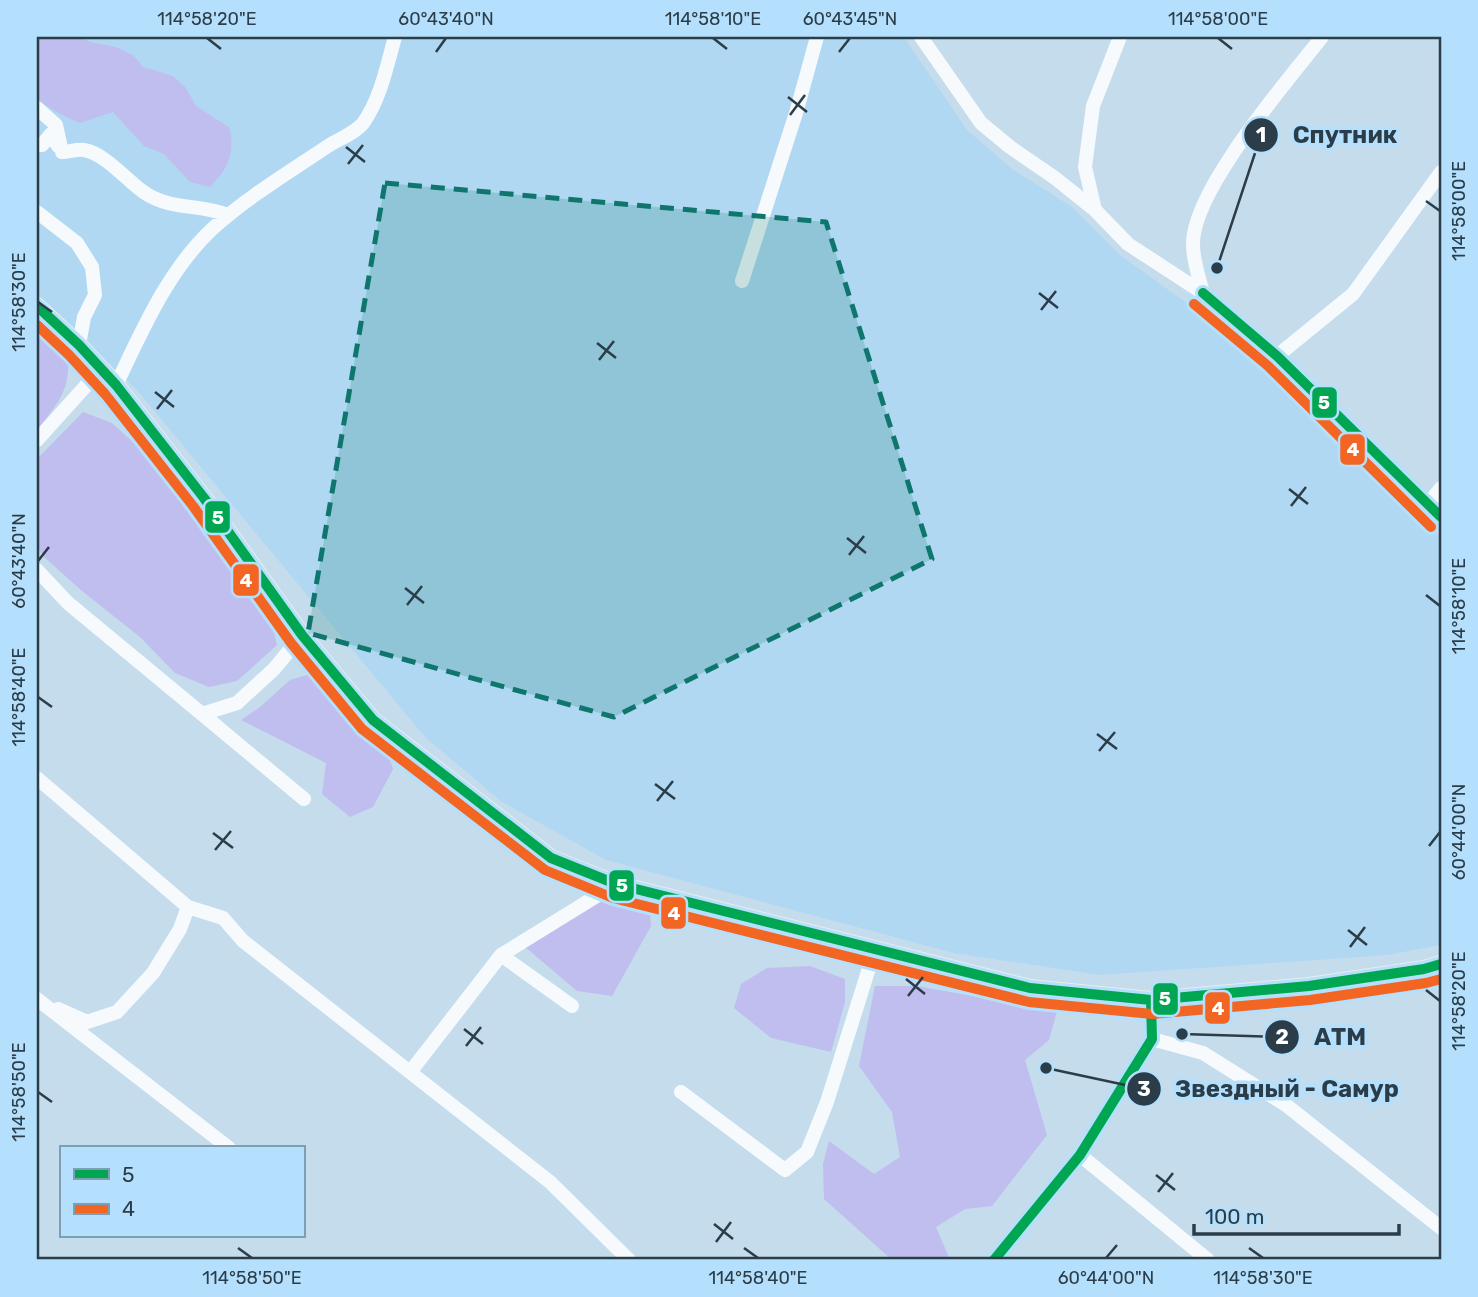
<svg xmlns="http://www.w3.org/2000/svg" width="1478" height="1297" font-family="Rubik,sans-serif">
<style>
.built{fill:#b1d8f2}
.green{fill:#c0bdef}
.lines{fill:none;stroke-linecap:round;stroke-linejoin:round}
.minor{stroke:#f6fafc;stroke-width:14}
.major{stroke:#e9ede9;stroke-width:18}
.bus-1-casing{stroke:#b4e0fd;stroke-width:16}
.bus-2-casing{stroke:#b4e0fd;stroke-width:16}
.bus-1{stroke:#00a651;stroke-width:10}
.bus-2{stroke:#f26522;stroke-width:10}
.marked{fill:#0f766e;fill-opacity:0.2;stroke:#0f766e;stroke-width:5;stroke-dasharray:14 9;stroke-linejoin:round}
.ticks{fill:none;stroke:#2b3d48;stroke-width:2.5}
.leader{fill:none;stroke:#2b3d48;stroke-width:2.5}
.callout-dot{fill:#2b3d48;stroke:#b4e0fd;stroke-width:2.5}
.mark-label{font-size:21px;text-anchor:middle;font-weight:bold;fill:#fff}
.callout-label{font-size:24px;text-anchor:middle;font-weight:bold;fill:#2b3d48;stroke:#b4e0fd;stroke-width:7;stroke-linejoin:round;paint-order:stroke}
.line-badge{stroke:#b4e0fd;stroke-width:2.5}
.badge-label{font-size:19px;text-anchor:middle;font-weight:bold;fill:#fff}
.neatline{fill:none;stroke:#2b3d48;stroke-width:2.5}
.ticks-label{font-size:18px;text-anchor:middle;fill:#2b3d48}
</style>
<rect width="100%" height="100%" fill="#c5dcec"/>
<path class="built" d="M37,37H904L967,130L1012,169L1072,207L1120,255L1235,338L1441,537V945L1387,955L1100,975L954,953L606,860L502,802L425,737L136,389L37,296Z"/>
<path class="green" d="M37,37H81L90,42L116,47L134,56L143,67L173,76L186,88L196,106L230,128C234,155 229,168 210,187L190,182L164,154L144,146L113,112L80,123C64,116 50,110 37,98Z
M37,328L68,357C70,393 57,403 37,431Z
M83,412L112,423L149,457L191,505L271,619L277,645L237,681L209,687L175,673L140,637L82,591L43,556L37,547V459Z
M314,673L345,705L383,738L393,769L373,807L350,817L322,794L326,763L241,720L260,707L290,680Z
M595,889L629,894L650,909L651,926L612,996L577,991L525,947L553,915Z
M810,966L845,979V1002L831,1052L771,1038L734,1008L741,984L767,968Z
M875,986H917L1027,1006L1058,1008L1049,1040L1025,1060L1047,1135L992,1206L965,1209L936,1227L950,1260H892L824,1199L823,1164L829,1141L874,1174L900,1157L892,1112L859,1066Z"/>
<g class="lines">
<path class="minor" d="M921,37L981,123L1010,147L1055,178L1095,210
M1120,37L1093,106L1085,167L1095,210L1128,244L1203,293L1277,356L1441,517
M37,108L56,125L62,152C69,152 77,149 84,150C105,153 128,182 145,193C170,210 201,204 228,215
M37,145H42L51,134L58,146
M37,212L77,243L92,267L95,295L84,317L79,345
M742,281L796,113L817,37
M1203,293C1199,278 1193,260 1193,245C1191,192 1288,80 1322,37
M1277,356L1353,294L1441,172
M116,385C142,331 167,272 211,230C246,198 289,172 328,146C339,139 357,132 364,122C381,97 387,65 395,37
M37,440L101,369
M1428,504L1441,488
M37,570L68,603L202,714L237,703L274,669L302,635
M202,714L304,799
M37,778L188,907L223,918L243,941L550,1182L629,1260
M501,955L572,1006
M1424,969L1441,982
M37,999L229,1148
M58,1009L87,1022L117,1012L153,973L180,929L188,907
M1152,1039L1203,1053L1286,1105L1441,1228
M411,1071L501,955L616,884
M681,1092L785,1170L807,1152L827,1102L875,949
M1080,1155L1208,1260
M994,1260L1080,1155L1152,1039L1151,1000"/>
<path class="major" d="M37,306L79,345L116,385L204,498L302,635L373,720L551,858L616,884L1030,988L1151,1000L1309,986L1424,969L1441,964"/>
<g class="bus-1-casing">
<path id="bus-1" d="M1203,293L1277,356L1441,517
M37,306L79,345L116,385L204,498L302,635L373,720L551,858L616,884L1030,988L1151,1000L1309,986L1424,969L1441,964
M994,1260L1080,1155L1152,1039L1151,1000"/>
</g>
<g class="bus-2-casing">
<path id="bus-2" d="M1194,304L1268,366L1431,527
M37,325L69,355L105,394L193,506L291,643L362,729L545,870L613,898L1029,1002L1152,1014L1310,1000L1426,983L1441,979"/>
</g>
<use href="#bus-1" class="bus-1"/>
<use href="#bus-2" class="bus-2"/>
</g>
<path class="marked" d="M385,183L826,222L932,559L614,717L308,633Z"/>
<path class="ticks" d="M207,38L221,49M713,38L727,49M1218,38L1232,49M436,52L446,38M839,52L850,38M788,97L807,112M790,115L805,95M346,147L365,162M348,164L363,145M1426,201L1440,211M1039,293L1058,308M38,302L52,312M1041,310L1056,291M597,343L616,358M599,360L614,341M155,392L174,407M157,409L172,390M1289,489L1308,504M1291,506L1306,487M847,538L866,553M849,555L864,536M38,561L49,547M405,588L424,603M1426,595L1440,606M407,605L422,586M38,697L52,707M1097,734L1117,749M1099,751L1115,732M655,784L675,799M657,801L673,781M213,833L233,848M1429,846L1440,832M215,850L231,831M1348,930L1367,945M1350,947L1365,927M906,979L925,994M1426,990L1440,1001M908,996L923,977M464,1029L483,1044M466,1046L481,1027M38,1092L52,1102M1156,1175L1175,1190M1158,1192L1173,1173M714,1224L733,1239M716,1242L731,1222M238,1248L252,1258M744,1248L758,1258M1249,1248L1263,1258M1106,1258L1117,1245"/>
<path class="leader" d="M1217 268L1261 135M1182 1034L1282 1037M1046 1068L1144 1089"/>
<g class="callout-dot">
<circle cx="1217" cy="268" r="7"/>
<circle cx="1182" cy="1034" r="7"/>
<circle cx="1046" cy="1068" r="7"/>
<circle cx="1261" cy="135" r="18"/>
<circle cx="1282" cy="1037" r="18"/>
<circle cx="1144" cy="1089" r="18"/>
</g>
<g class="mark-label">
<text x="1261" y="142">1</text>
<text x="1282" y="1044">2</text>
<text x="1144" y="1096">3</text>
</g>
<g class="callout-label">
<text x="1345" y="143">Спутник</text>
<text x="1340" y="1045">АТМ</text>
<text x="1287" y="1097">Звездный - Самур</text>
</g>
<g class="line-badge">
<rect x="1311" y="386" width="27" height="33" rx="7" fill="#00a651"/>
<rect x="1339" y="433" width="27" height="33" rx="7" fill="#f26522"/>
<rect x="204" y="500" width="27" height="34" rx="7" fill="#00a651"/>
<rect x="232" y="563" width="28" height="34" rx="7" fill="#f26522"/>
<rect x="608" y="869" width="27" height="33" rx="7" fill="#00a651"/>
<rect x="660" y="896" width="27" height="34" rx="7" fill="#f26522"/>
<rect x="1152" y="982" width="27" height="34" rx="7" fill="#00a651"/>
<rect x="1204" y="991" width="27" height="34" rx="7" fill="#f26522"/>
</g>
<g class="badge-label">
<text x="1324" y="409">5</text>
<text x="1353" y="456">4</text>
<text x="218" y="524">5</text>
<text x="246" y="587">4</text>
<text x="622" y="892">5</text>
<text x="674" y="920">4</text>
<text x="1165" y="1005">5</text>
<text x="1218" y="1015">4</text>
</g>
<rect width="1478" height="1297" fill="none" stroke="#b4e0fd" stroke-width="77"/>
<rect x="60" y="1146" width="245" height="91" fill="#b4e0fd" stroke="#7d9fb5" stroke-width="2"/>
<rect x="74" y="1169" width="35" height="10" fill="#00a651" stroke="#7d9fb5" stroke-width="2"/>
<text x="122" y="1182" font-size="21" fill="#2b3d48">5</text>
<rect x="74" y="1204" width="35" height="10" fill="#f26522" stroke="#7d9fb5" stroke-width="2"/>
<text x="122" y="1216" font-size="21" fill="#2b3d48">4</text>
<path d="M1194 1224v10h205v-10" fill="none" stroke="#2b3d48" stroke-width="3.5"/>
<text x="1205" y="1224" font-size="21" fill="#2b3d48" stroke="#b4e0fd" stroke-width="5" paint-order="stroke">100 m</text>
<rect x="38" y="38" width="1402" height="1220" class="neatline"/>
<g class="ticks-label">
<text x="207" y="25">114°58'20"E</text>
<text x="446" y="25">60°43'40"N</text>
<text x="713" y="25">114°58'10"E</text>
<text x="850" y="25">60°43'45"N</text>
<text x="1218" y="25">114°58'00"E</text>
<text transform="translate(1459 211) rotate(-90)" y="6">114°58'00"E</text>
<text transform="translate(19 302) rotate(-90)" y="6">114°58'30"E</text>
<text transform="translate(19 561) rotate(-90)" y="6">60°43'40"N</text>
<text transform="translate(1459 606) rotate(-90)" y="6">114°58'10"E</text>
<text transform="translate(19 697) rotate(-90)" y="6">114°58'40"E</text>
<text transform="translate(1459 832) rotate(-90)" y="6">60°44'00"N</text>
<text transform="translate(1459 1001) rotate(-90)" y="6">114°58'20"E</text>
<text transform="translate(19 1092) rotate(-90)" y="6">114°58'50"E</text>
<text x="252" y="1284">114°58'50"E</text>
<text x="758" y="1284">114°58'40"E</text>
<text x="1106" y="1284">60°44'00"N</text>
<text x="1263" y="1284">114°58'30"E</text>
</g>
</svg>
